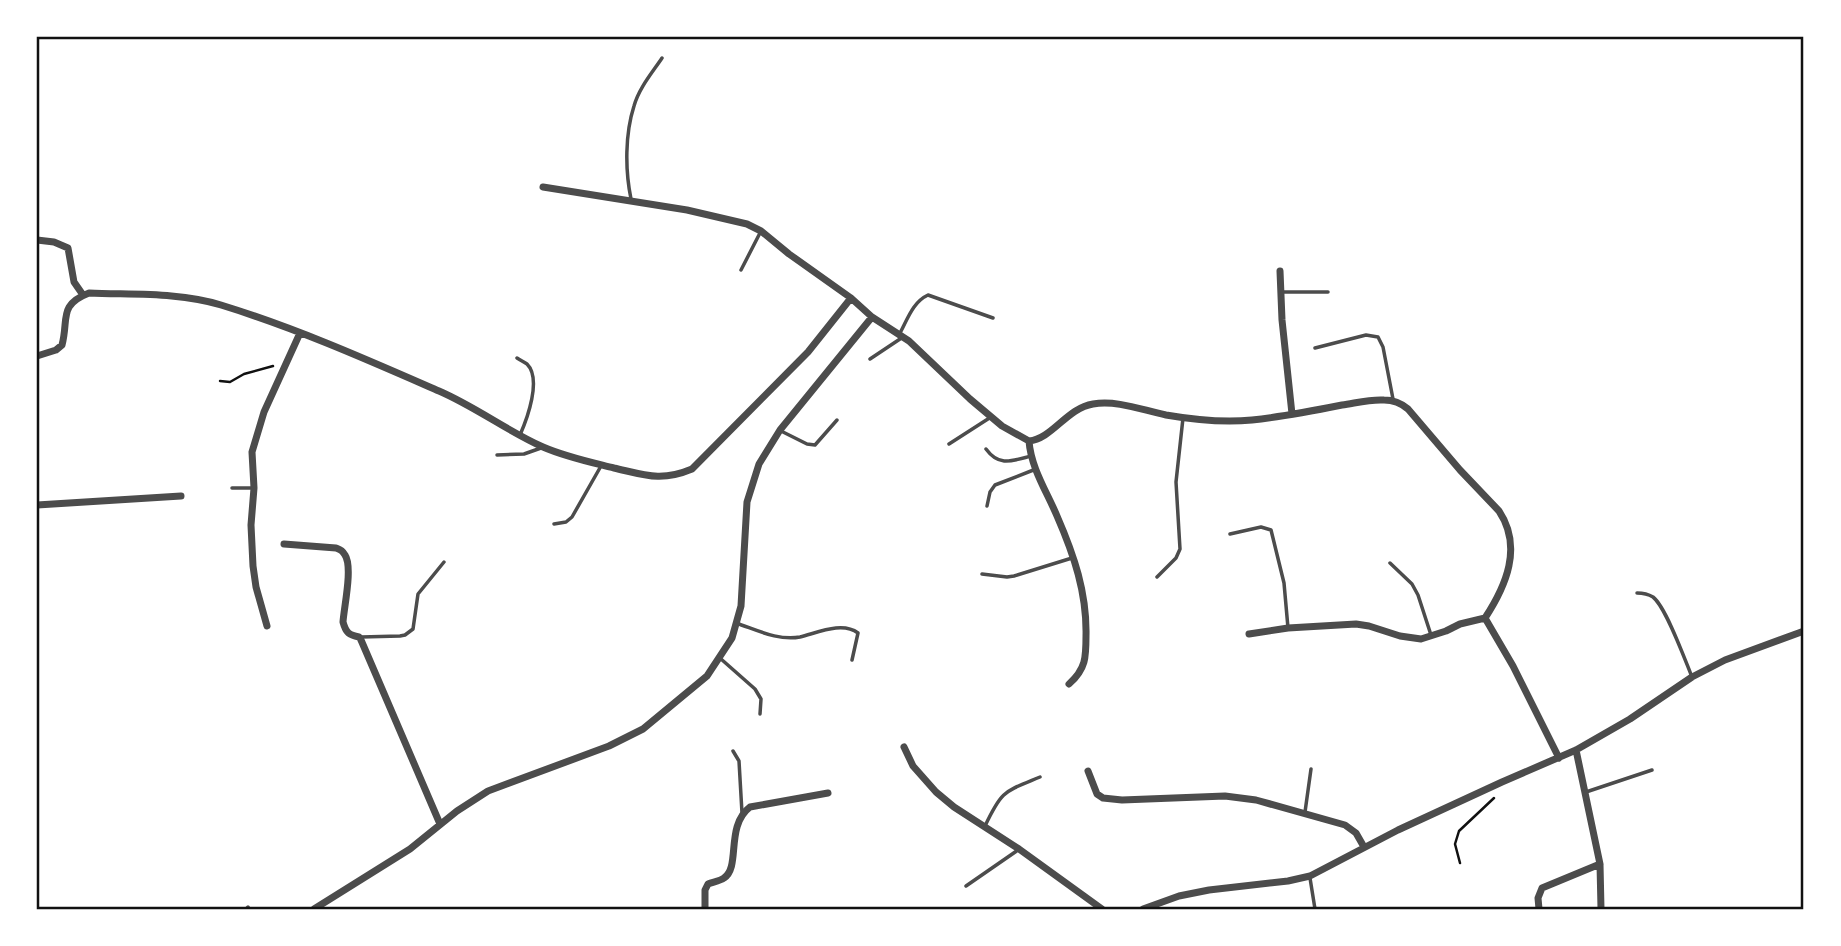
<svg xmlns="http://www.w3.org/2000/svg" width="1841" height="946" font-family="'PT Sans',sans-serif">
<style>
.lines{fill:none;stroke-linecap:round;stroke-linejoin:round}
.path{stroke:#111;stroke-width:2.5}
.service{stroke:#4c4c4c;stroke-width:3.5}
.minor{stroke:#4c4c4c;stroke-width:7}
.neatline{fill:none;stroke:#111;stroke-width:2.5}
</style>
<rect width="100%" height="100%" fill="#fff"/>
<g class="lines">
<path class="path" d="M220,381L230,382L244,374L273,366
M1460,863L1455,844L1459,831L1494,798"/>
<path class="service" d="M631,199C625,170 625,134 634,106C639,88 652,73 662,58
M741,270L761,231
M1282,292H1328
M900,333C908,318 913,302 928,295L993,318
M1315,348L1366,335L1378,337L1383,347L1393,399
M517,358C520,360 524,362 527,364C542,379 527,419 520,435
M870,359L903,337
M781,431L807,444L815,445L837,420
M949,444L991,417
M986,449C999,467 1012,461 1031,456
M497,455L524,454L541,448
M232,488H254
M987,506L990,492L995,485L1036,469
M554,524L566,522L572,517L601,466
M1230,534L1261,527L1271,530L1284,583L1288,628
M1390,563L1412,584L1418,595L1431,635
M982,574L1007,577L1014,576L1072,558
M1157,577L1176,558L1180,549L1176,482L1183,418
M1637,593C1643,593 1648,594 1653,597C1666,607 1685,660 1692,677
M736,623C757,630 778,641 800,637C817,633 842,621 858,633L852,660
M361,637L400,636L405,635L413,629L418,594L444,562
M721,659L755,689L761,699L760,714
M733,751L739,761L742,813
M1586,792L1652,770
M1305,812L1311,769
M985,826C1002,790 1004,792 1040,777
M1310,878L1315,909
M966,886L1018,850
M246,909L248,907"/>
<path class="minor" d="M543,187L687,210L747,224L761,231L789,254L851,298L872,317L909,341L970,399L1002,426L1029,441C1052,439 1067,408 1093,404C1117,400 1142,410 1166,415C1195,420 1223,423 1252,420C1282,417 1312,411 1342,405C1356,403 1370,399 1384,400C1394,400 1401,403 1408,409L1460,470L1499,511C1523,547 1506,586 1485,618L1460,624L1446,631L1421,639L1400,636L1369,626L1356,624L1288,628L1249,634
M37,240L54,242L68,248L74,282L83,295
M1280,271L1282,320L1292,414
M37,356L56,350L62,345C69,319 58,305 89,293C132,295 179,292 221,305C296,328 368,360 439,391C476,407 507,431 543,447C566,457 590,462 614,468C645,475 661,482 692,469L808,352L851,298
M1029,441C1031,468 1047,492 1057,516C1074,555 1087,593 1086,636C1086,657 1086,669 1069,684
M37,505L181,496
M284,544L336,548C341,550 342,550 345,555C353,567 344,607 343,622C346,633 349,635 359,637L361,640L440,824
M1485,618L1513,666L1559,758
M267,626L256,587L253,566L251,525L254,488L252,452L264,412L300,333
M904,747L913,766L936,792L954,807L1019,849L1102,909
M1576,750L1600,864L1601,909
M1088,771L1097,794L1103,798L1122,800L1225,796L1256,800L1345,825L1356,833L1364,847
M314,909L410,849L457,811L488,791L609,746L643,729L707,676L732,638L741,606L747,502L759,464L780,430L872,317
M705,909V890L708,884C713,882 720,881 724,878C741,867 725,826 750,807L828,793
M1143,909L1179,896L1209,890L1288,881L1310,876L1398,830L1502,782L1576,750L1630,719L1692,677L1725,660L1804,631
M1539,909L1538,898L1542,888L1600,864"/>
</g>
<rect width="1841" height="946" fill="none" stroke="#ffffff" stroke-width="77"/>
<rect x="38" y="38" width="1764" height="870" class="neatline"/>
</svg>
